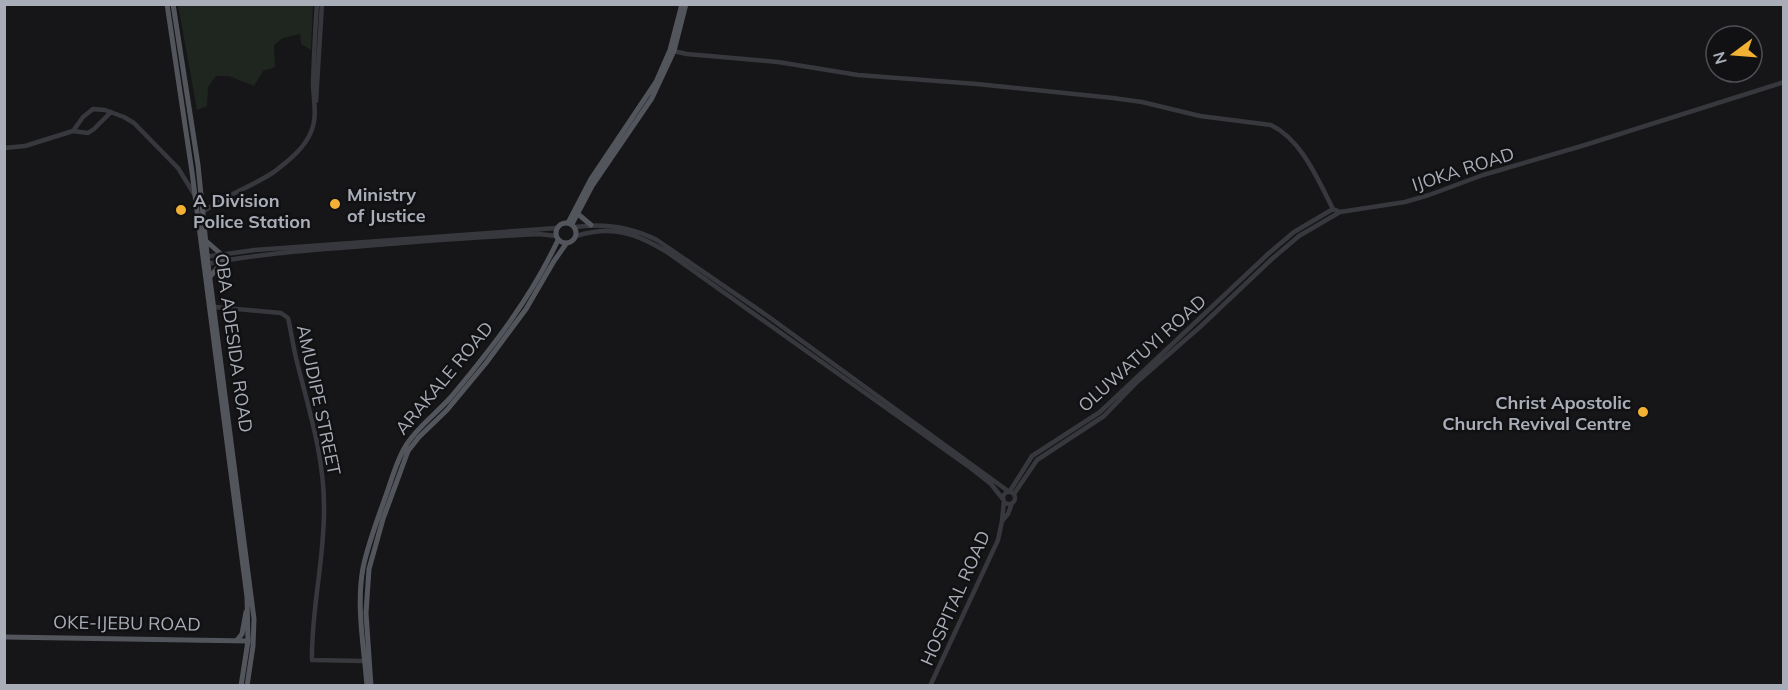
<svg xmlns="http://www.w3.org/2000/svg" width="1788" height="690" font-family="Mulish,sans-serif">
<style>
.green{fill:#1e261f}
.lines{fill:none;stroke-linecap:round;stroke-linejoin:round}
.minor{stroke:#37383d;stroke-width:4.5}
.major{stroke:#53555c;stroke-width:5}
.poi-dot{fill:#f2b134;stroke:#111113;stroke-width:2}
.labels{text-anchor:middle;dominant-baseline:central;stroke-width:5;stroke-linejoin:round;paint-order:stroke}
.street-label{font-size:18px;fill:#a8adb8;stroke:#111113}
.poi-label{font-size:18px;font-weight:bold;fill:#a8adb8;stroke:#111113;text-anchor:start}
</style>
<rect width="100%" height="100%" fill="#161618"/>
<path class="green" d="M178,5H313L311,50L301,44L300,34L283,38L274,45L275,67L263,71L254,86L229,76H216L208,87L207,106L197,110Z"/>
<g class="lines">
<path class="minor" d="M673,51L687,54L778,62L858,75L977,84L1113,98L1142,102L1200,116L1271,125C1302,140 1318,180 1333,209L1340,212L1405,202L1429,195L1483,175L1585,145L1784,82
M316,101L322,4
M73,131L83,117L93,109L105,110L124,117L134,123L178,168L194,194
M4,148L25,146L73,131L88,133L94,129L111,112
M203,212C224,196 251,187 274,172C288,161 304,149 311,132C318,116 313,99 313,82C314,56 315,30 317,4
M575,227C603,223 631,227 657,240L769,317L1008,491
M576,236C612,225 636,233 667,252L972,469L991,484L1002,498
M204,257L255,250L557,228
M207,264C255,254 303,251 352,247C414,242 476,237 539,234L556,236
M215,307L281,313L288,318C291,331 293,345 296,358C308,407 324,455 324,506C325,558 311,609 312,660L364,661
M1010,491L1032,456L1100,412L1268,254L1294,232L1333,209
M1003 498a6 6 0 1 1 12 0a6 6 0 1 1-12 0Z
M1014,494L1037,460L1104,416L1137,382L1200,327L1273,258L1299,236L1340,212
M1002,521L1008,514L1012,503
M930,686L998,540L1002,521L1004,501"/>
<path class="major" d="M167,4L192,172L247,597L248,641L241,686
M173,4L198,165L208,264L254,619L253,646L247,686
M578,214L591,225
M556 233a10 10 0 1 1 20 0a10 10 0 1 1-20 0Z
M568,223L591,179L656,82L670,50L682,4
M572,224L592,186L652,98L674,51L686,4
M205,240L222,255
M210,277L223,261
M4,637L248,641
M237,640L242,634L246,612
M367,686C364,647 356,606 363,568C368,544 377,521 385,498C391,482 396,462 405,447C416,428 436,414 451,397C492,348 531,298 558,240
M371,686L366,613L369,569L383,519L408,451L419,437L447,410L486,363L526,309L554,261L566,244"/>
</g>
<g class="poi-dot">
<circle cx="335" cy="204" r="6"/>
<circle cx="181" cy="210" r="6"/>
<circle cx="1643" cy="412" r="6"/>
</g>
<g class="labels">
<g class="street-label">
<text transform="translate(1463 169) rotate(-18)">IJOKA ROAD</text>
<text transform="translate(234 343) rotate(82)">OBA ADESIDA ROAD</text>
<text transform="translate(1142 353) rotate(-42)">OLUWATUYI ROAD</text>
<text transform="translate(444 378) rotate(-50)">ARAKALE ROAD</text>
<text transform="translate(319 400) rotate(78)">AMUDIPE STREET</text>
<text transform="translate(955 598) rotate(-66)">HOSPITAL ROAD</text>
<text transform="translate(127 623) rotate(1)">OKE-IJEBU ROAD</text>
</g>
<g class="poi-label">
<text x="347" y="194">Ministry<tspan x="347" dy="21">of Justice</tspan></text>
<text x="193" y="200">A Division<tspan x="193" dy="21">Police Station</tspan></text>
<text x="1631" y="402" text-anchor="end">Christ Apostolic<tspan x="1631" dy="21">Church Revival Centre</tspan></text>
</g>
</g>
<rect width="1788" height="690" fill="none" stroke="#a8adb8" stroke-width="12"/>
<g transform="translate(1734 54) rotate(254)"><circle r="28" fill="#111113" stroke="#4d4f55" stroke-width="1.5"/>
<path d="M0-4.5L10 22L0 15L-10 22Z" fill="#f2b134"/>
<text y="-9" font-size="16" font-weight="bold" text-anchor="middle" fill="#a8adb8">N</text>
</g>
</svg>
